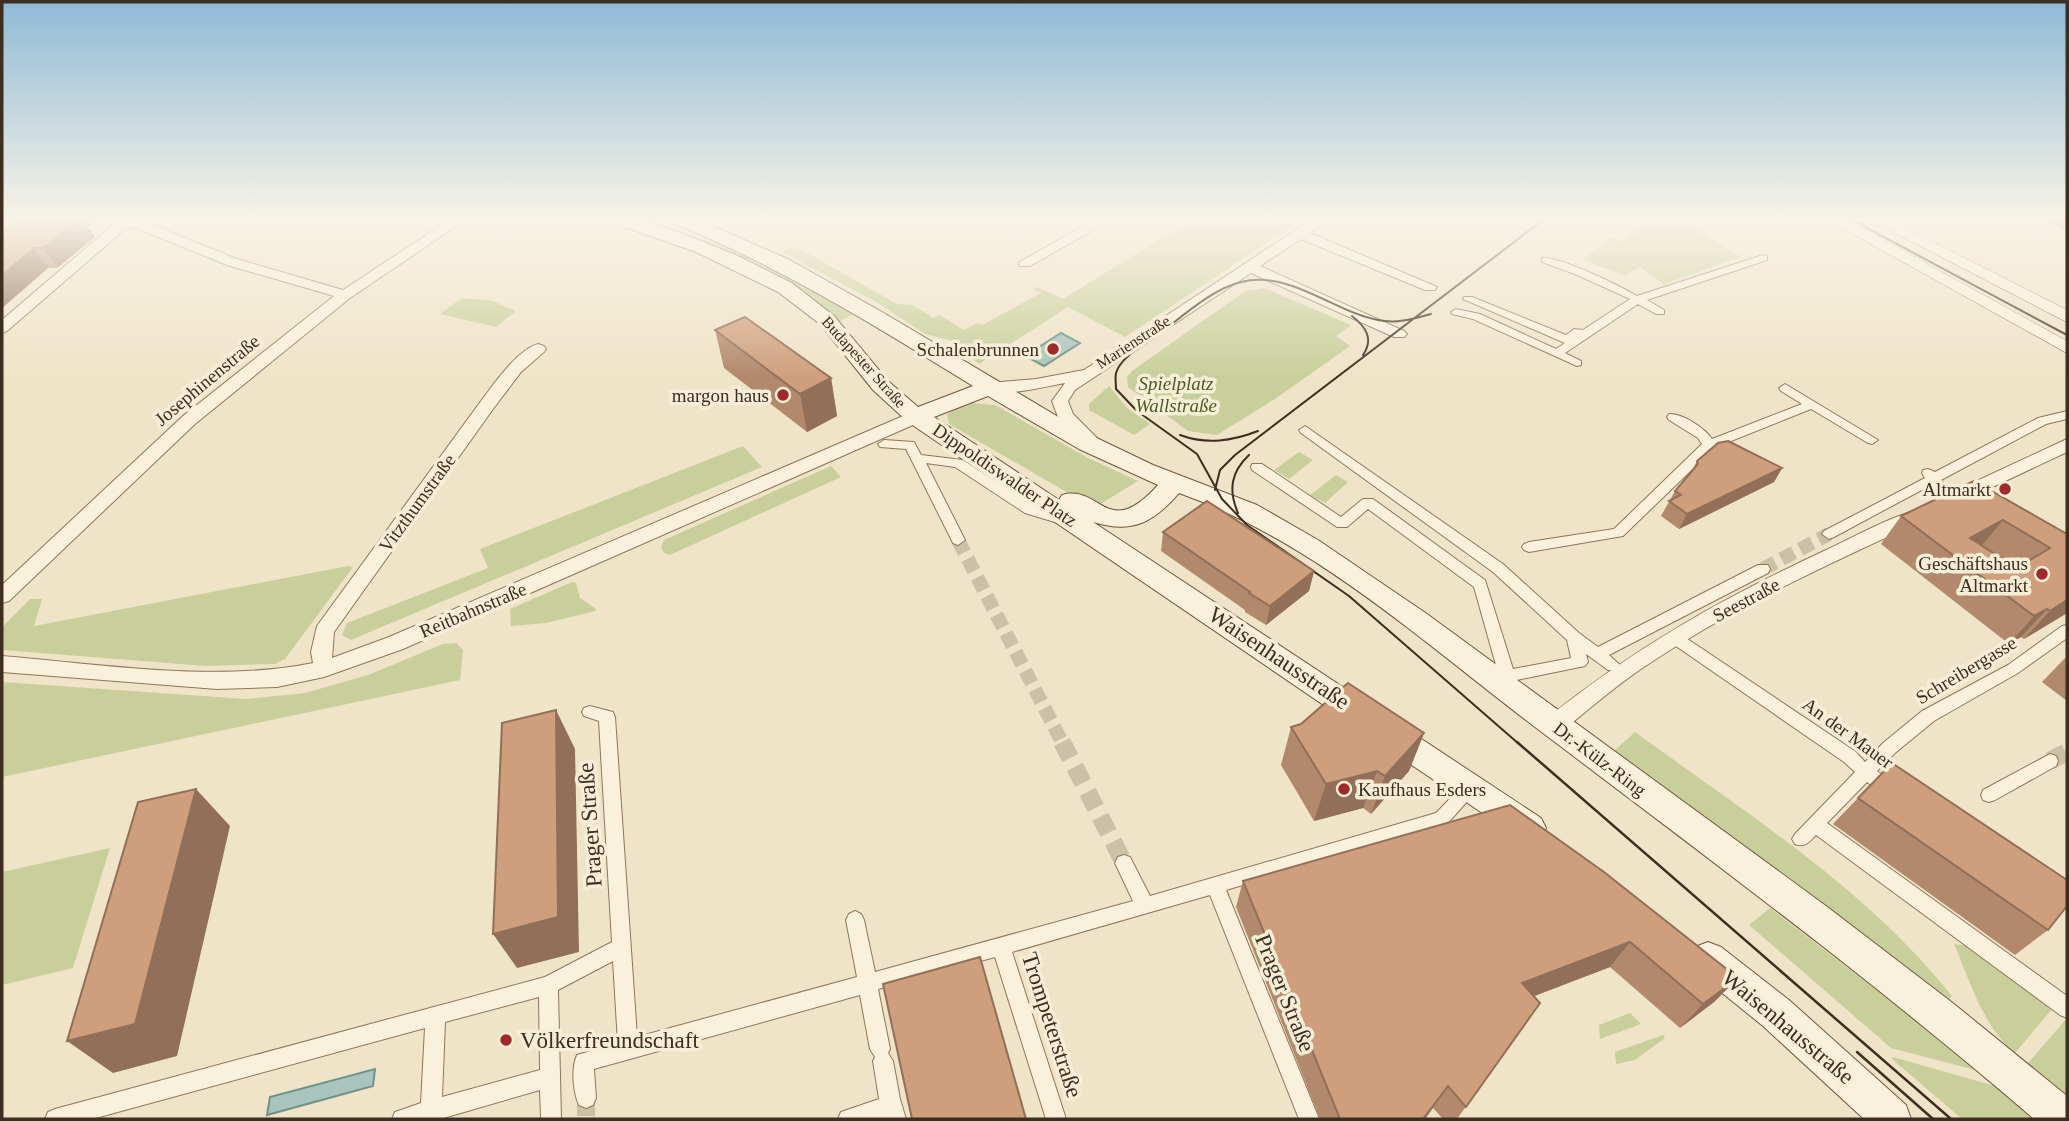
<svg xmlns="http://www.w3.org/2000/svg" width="2069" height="1121" font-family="Georgia,serif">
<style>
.green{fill:#c9cf9b}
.water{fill:#a9c4bc;stroke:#6f938a;stroke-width:2}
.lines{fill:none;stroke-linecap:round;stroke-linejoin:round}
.pedestrian-tunnel-far1{stroke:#ccc0a6;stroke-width:14;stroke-dasharray:14 7;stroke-linecap:butt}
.pedestrian-tunnel{stroke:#ccc0a6;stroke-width:18;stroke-dasharray:18 10;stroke-linecap:butt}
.pedestrian-casing{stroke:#8d765c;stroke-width:2}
.minor-casing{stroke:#8d765c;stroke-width:2}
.tertiary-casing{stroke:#8d765c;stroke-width:1}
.secondary-casing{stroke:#6f573f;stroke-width:2}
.primary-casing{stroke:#5b4430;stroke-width:2}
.pedestrian{fill:#faf1dc;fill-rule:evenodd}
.minor{fill:#faf1dc;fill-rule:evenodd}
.tertiary{fill:#faf1dc;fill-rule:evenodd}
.secondary{fill:#faf1dc;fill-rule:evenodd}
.primary{fill:#f3d9a0;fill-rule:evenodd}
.tram-far1{stroke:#3d2e20;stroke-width:2}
.tram{stroke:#3d2e20;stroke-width:2.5}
.wall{fill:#b2896c}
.shaded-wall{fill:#916f58}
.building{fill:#cf9f7d;stroke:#916f58;stroke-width:2;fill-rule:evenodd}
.poi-dot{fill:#9e2a2b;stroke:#f7eed8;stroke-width:2.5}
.labels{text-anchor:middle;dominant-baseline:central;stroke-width:7;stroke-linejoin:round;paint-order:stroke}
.far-street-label{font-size:16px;fill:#3d2e20;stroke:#f7eed8}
.poi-label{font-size:19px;fill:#3d2e20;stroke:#f7eed8;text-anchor:end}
.street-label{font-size:19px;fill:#3d2e20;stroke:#f7eed8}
.park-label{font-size:19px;font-style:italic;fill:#4d5a26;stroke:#f7eed8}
.near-street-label{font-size:23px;fill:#3d2e20;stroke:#f7eed8}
.near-poi-label{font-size:23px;fill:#3d2e20;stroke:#f7eed8;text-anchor:start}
</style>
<rect width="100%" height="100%" fill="#f0e4c8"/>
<path class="green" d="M1191,220H1301L1125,337L1068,307L979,364L949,340L925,334L878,303L782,252L791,247L804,251L897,304L912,305L934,318L939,315L964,330L978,323L982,325L1041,293L1034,289L1037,287L1063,299Z
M1647,220H1682L1741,257L1664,284L1640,267L1628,273L1627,276L1583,260L1611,237L1623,241Z
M713,235L855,313L840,321L796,288L709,247L699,236Z
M1264,288L1351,325L1336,336L1350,346L1275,399L1217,435L1188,431L1128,387L1127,377L1132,371L1245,291Z
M462,298L493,301L516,311L496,327L440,314Z
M1109,386L1127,408L1150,424L1134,435L1089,410V404Z
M970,403L995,405L1088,458L1138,481L1094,508L949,424L947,415L956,407Z
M743,446L762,467L358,637L351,640L342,635L347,623L488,568L480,549Z
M1299,452L1313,460L1289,479L1274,470Z
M831,466L841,477L670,555L664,553L661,547L664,540Z
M1336,475L1348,482L1325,503L1310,495Z
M348,566L353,567L285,659L275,664L206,666L2,650V627L30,599H42L34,626Z
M572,582L576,583L580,598L596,609L595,611L546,623L511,626L510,609Z
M456,643L463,650L460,680L2,777V682L246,699L305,693L368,675L443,644Z
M1635,732C1746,813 1866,888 1952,996L1949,1000L1613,752Z
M110,848L73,968L2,985V872Z
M1770,908L1983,1072L1891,1048L1749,925Z
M1954,944L1971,946L2053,1008L2015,1053C1983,1027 1970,981 1954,944Z
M1630,1013L1641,1024L1600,1039L1599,1025Z
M2067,1018V1097L2028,1063Z
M1663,1035L1665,1038L1635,1060L1616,1064L1615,1052Z
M1893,1057L2002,1088L2037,1119H1962L1892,1059Z"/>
<path class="water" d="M1061,333L1080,343L1044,366L1025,356Z
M375,1069L373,1086L267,1115L270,1097Z"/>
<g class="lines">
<path class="pedestrian-tunnel-far1" d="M958,540L1063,744
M1763,569L1829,534"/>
<path class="pedestrian-tunnel" d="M1062,742L1124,863
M2050,761L2067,752
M586,1098V1119"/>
<g class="pedestrian-casing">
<path id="pedestrian" d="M1763,255L1767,256V260L1647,300L1664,310V314H1656L1638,304L1565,353L1581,361V365L1577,366L1473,319L1452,314L1451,312L1456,309L1480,314L1556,349L1565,343L1463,299L1464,297H1472L1566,335L1574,329L1583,330L1630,299L1575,274L1542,262V258C1560,256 1620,286 1637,296Z
M1785,384L1878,440L1872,444L1868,443L1811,409L1716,447L1719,452L1717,455L1713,456L1708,454L1623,536L1529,552L1524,550L1522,547L1524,544L1529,542L1614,529L1702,444L1698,438L1669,420L1667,417L1669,414C1682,413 1705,428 1712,439L1802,404L1781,391L1779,388Z
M2067,411V419L2046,424L1941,480C1949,489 1960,496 1967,505L1965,508C1950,511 1941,495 1931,485L1834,537L1829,539L1822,534L1824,531L1925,478L1922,473L1923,470L1928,469L1935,472L2038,418Z
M1305,426L1503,564L1579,633L1598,647L1758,565H1768L1770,569L1768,573L1609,655L1621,666L1618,670H1608L1586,654L1588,662L1585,666L1507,682L1502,680L1499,676L1474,587L1368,509L1347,527H1337L1252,470L1251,467L1252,464H1262L1341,517L1363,499H1373L1485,580L1513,669L1571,658L1567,640L1493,572L1301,433L1299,430Z
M884,440L914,442L921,455L963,460L1035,507L1063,515L1065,518L1058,523L1025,513L955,467L926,463L965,540L958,545L953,543L906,449L880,447L878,444Z
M2067,625V638L2018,673L1934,721L1895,753L1877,771L1897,785L1899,790L1897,795C1885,799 1876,789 1867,782L1827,823L2067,996V1018L2060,1015L1816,835C1809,842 1805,848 1795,844L1792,839L1795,834L1855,772L1844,762L1670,642L1668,638L1670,634H1680L1856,752L1865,762L1883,743L1922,711L2008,665L2062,626Z
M590,706L613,712L615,717L637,1037L857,977L846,920L849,914L855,911L861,914L864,920L875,972L1133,901L1115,863L1118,857L1124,855L1130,857L1150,896L1436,813L1466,782L1472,780L1478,782L1480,787L1447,824L1226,890L1319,1119H1299L1210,895L1012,952L1066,1119H1046L995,957L878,989L890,1049L888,1053L893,1061L900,1099L906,1119H838L841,1112L879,1099L873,1061L875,1057L870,1049L860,995L594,1069L596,1098L593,1105L586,1108L579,1105C573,1092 571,1068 577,1055L618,1043L613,961L558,990L561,1119H541L540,1090L440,1119H392L395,1112L421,1103L425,1028L92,1119H45L48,1112L55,1109L545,977L612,942L599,721L584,716L582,712L584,708ZM539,997L540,1070L442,1097L445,1022Z
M2050,754L2056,756L2058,761L2056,766L1995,800L1989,802L1983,800L1981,795L1983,790Z"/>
</g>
<g class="minor-casing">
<path id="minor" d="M132,220H140L237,259L343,290L449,220H465L350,298L195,424L9,601L2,603V585L183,416L334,296L227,265L134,227L124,230L7,331L2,333V320L114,224Z
M1094,220H1111L1030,266H1020L1018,263Z
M1311,220H1327L1310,233L1437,287L1435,290H1425L1301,239L1260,266L1404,331L1407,334L1404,337H1394L1251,273L1075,390L1068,401L1073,414L1102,443L1105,447L1102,451H1090L1059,420L1052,401L1065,383C1048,386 993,400 981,388L989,383L1036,379L1084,370Z
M1538,220H1556L1558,222L1551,226Z
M538,344L544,346L546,349L544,352L521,372L493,409L334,632L332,658L389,637L910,413L916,412L924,417L922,421L403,649L324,677L277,687L217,689L2,672V656C100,664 216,683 313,663L311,652L317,626L481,401C494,384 517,350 538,344Z
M2067,439V452L1963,501H1951L1948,497L1951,493Z
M1917,510L1924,512L1926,516L1924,520C1827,565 1729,609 1641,669C1613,688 1588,710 1562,731L1554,734L1546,731L1543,725L1546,719C1636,647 1721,599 1824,551C1854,537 1885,519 1917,510Z"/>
</g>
<g class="tertiary-casing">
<path id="tertiary" d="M1828,220H1847L2067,341V353Z
M1870,220H1890L2067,310V322Z"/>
</g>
<g class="secondary-casing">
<path id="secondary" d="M614,220H641L681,233L738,256L792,283L834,316L888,381L918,407L973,386C876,326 781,267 675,224L673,220H698L788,259L882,312L1082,431L1153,465L1257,505L1318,540L1427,614L1826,906L1954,1004L2067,1096V1119H2034C1874,981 1704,855 1535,727C1423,642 1313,541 1179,493C1153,523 1132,534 1093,522L1541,818L1546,828L1541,838L1530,842L1519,838L908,422L873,390L820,324L778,292L696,252L616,224ZM988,396L1079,449L1158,485C1107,542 1101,484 1062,495L1059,500L934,417Z
M1708,942L1721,947L1789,1000L1906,1105L1911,1119H1864L1763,1026L1695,971L1690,959L1695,947Z"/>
</g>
<g class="primary-casing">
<path id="primary" d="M2,220L34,223L50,220H94L91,224L34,235L2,231Z"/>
</g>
<use href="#pedestrian" class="pedestrian"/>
<use href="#minor" class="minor"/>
<use href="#tertiary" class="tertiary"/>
<use href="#secondary" class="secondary"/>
<use href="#primary" class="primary"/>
<path class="tram-far1" d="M1852,220L2067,335
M1431,314C1413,319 1397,324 1378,320C1332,311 1290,270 1241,282C1212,289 1183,316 1159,334C1146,344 1121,356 1116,373C1115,377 1116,385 1116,389L1137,411L1197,454L1222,499L1247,525L1349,596L1519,744
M1352,316C1366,327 1374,339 1363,355
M1180,435C1207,445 1232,441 1258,431
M1215,490L1220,470L1235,455L1543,220
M1238,513C1228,490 1231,472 1249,455"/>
<path class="tram" d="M1517,742L1951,1119
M1857,1052L1933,1119"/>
</g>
<path class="wall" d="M24,220H83L95,237L57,268H48L2,308Z
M2045,220H2067V231Z
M715,330L831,378L837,416L807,432L724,368Z
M1697,461L1782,468L1774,482L1679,529L1661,516L1675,491L1691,472Z
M1974,481L2067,534V613L2024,639L2021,637L2009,644L1881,544L1901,516Z
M1163,532L1314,571L1309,591L1266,625L1245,612V610L1161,551Z
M2067,656V701L2042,682Z
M1291,727L1424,733L1409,771L1371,814L1363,808L1314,821L1281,765Z
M1858,798L2048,930L2015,955L1833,824Z
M1604,872L1738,978L1714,1002L1680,1028L1610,967L1534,996L1540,1003L1457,1119H1443L1433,1108L1425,1119H1320L1236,907L1243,881Z"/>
<path class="shaded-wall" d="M79,220H83L95,237L57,268L43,248Z
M34,248L48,268L2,308V275Z
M831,378L837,416L807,432L800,394Z
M1782,468L1774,482L1679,529L1687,514Z
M2003,520L1980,548L1970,538Z
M1314,571L1309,591L1266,625L1270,606Z
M2067,600V613L2024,639L2050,611Z
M2047,609L2021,637L2009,644L2034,616Z
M556,710L575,749L579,952L517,968L493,934Z
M1424,733L1409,771L1371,814L1385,776Z
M1377,771L1363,808L1314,821L1326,784Z
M196,789L230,826L177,1056L113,1073L67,1041Z
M1630,942L1610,967L1506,1007L1522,983Z
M1738,978L1714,1002L1680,1028L1703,1004Z
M1448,1086L1425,1119H1423Z"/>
<path class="building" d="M21,220H79L43,248H34L2,275V230Z
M745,317L831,378L800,394L715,330Z
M1728,441L1782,468L1687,514L1669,501L1681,495L1675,491L1698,464L1697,461L1718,443Z
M1974,481L2067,534V600L2050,611L2047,609L2034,616L1901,516ZM2003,520L2050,548L2017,568L1970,538Z
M1207,501L1314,571L1270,606L1249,593L1250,592L1163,532Z
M1348,683L1424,733L1385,776L1377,771L1326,784L1291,727L1301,724Z
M556,710L558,917L493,934L502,723Z
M1892,763L2067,880V906L2048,930L1858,798Z
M196,789L135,1024L67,1041L138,802Z
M1510,805L1604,872L1738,978L1703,1004L1630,942L1522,983L1540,1003L1466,1107L1448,1086L1423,1119H1340L1243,881Z
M980,957L1026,1119H912L883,984Z"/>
<linearGradient id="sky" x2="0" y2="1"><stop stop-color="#8fbad6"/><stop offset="0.58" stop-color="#f8f3e6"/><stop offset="1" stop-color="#f8f3e6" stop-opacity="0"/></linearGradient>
<rect width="2069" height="377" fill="url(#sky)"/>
<g class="poi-dot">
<circle cx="1053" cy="349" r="7"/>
<circle cx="783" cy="395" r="7"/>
<circle cx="2005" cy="489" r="7"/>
<circle cx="2042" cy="574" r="7"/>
<circle cx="1344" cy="789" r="7"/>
<circle cx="506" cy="1040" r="7"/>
</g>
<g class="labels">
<g class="far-street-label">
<text transform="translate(1133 342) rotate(-33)">Marienstraße</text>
<text transform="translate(864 362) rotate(48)">Budapester Straße</text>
</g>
<g class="poi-label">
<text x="1039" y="349">Schalenbrunnen</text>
<text x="769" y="395">margon haus</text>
<text x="1991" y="489">Altmarkt</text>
<text x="2028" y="563">Geschäftshaus<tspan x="2028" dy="22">Altmarkt</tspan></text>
<text x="1358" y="789" text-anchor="start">Kaufhaus Esders</text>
</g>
<g class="street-label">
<text transform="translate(207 380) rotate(-40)">Josephinenstraße</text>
<text transform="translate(1005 475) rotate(34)">Dippoldiswalder Platz</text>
<text transform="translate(417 503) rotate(-54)">Vitzthumstraße</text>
<text transform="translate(1746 600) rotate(-28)">Seestraße</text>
<text transform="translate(473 610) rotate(-23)">Reitbahnstraße</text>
<text transform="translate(1966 670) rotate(-31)">Schreibergasse</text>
<text transform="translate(1848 733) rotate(36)">An der Mauer</text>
<text transform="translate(1600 759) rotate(37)">Dr.-Külz-Ring</text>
</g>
<g class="park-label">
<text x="1176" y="383">Spielplatz<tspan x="1176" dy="22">Wallstraße</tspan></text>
</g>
<g class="near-street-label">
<text transform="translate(1279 658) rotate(34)">Waisenhausstraße</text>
<text transform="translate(590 825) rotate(-94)">Prager Straße</text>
<text transform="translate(1285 993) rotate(68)">Prager Straße</text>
<text transform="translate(1052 1025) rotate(72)">Trompeterstraße</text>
<text transform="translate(1788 1027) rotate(40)">Waisenhausstraße</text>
</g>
<g class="near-poi-label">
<text x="520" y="1040">Völkerfreundschaft</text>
</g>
</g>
<rect width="2069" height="1121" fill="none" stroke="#3d2e20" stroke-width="7"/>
</svg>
